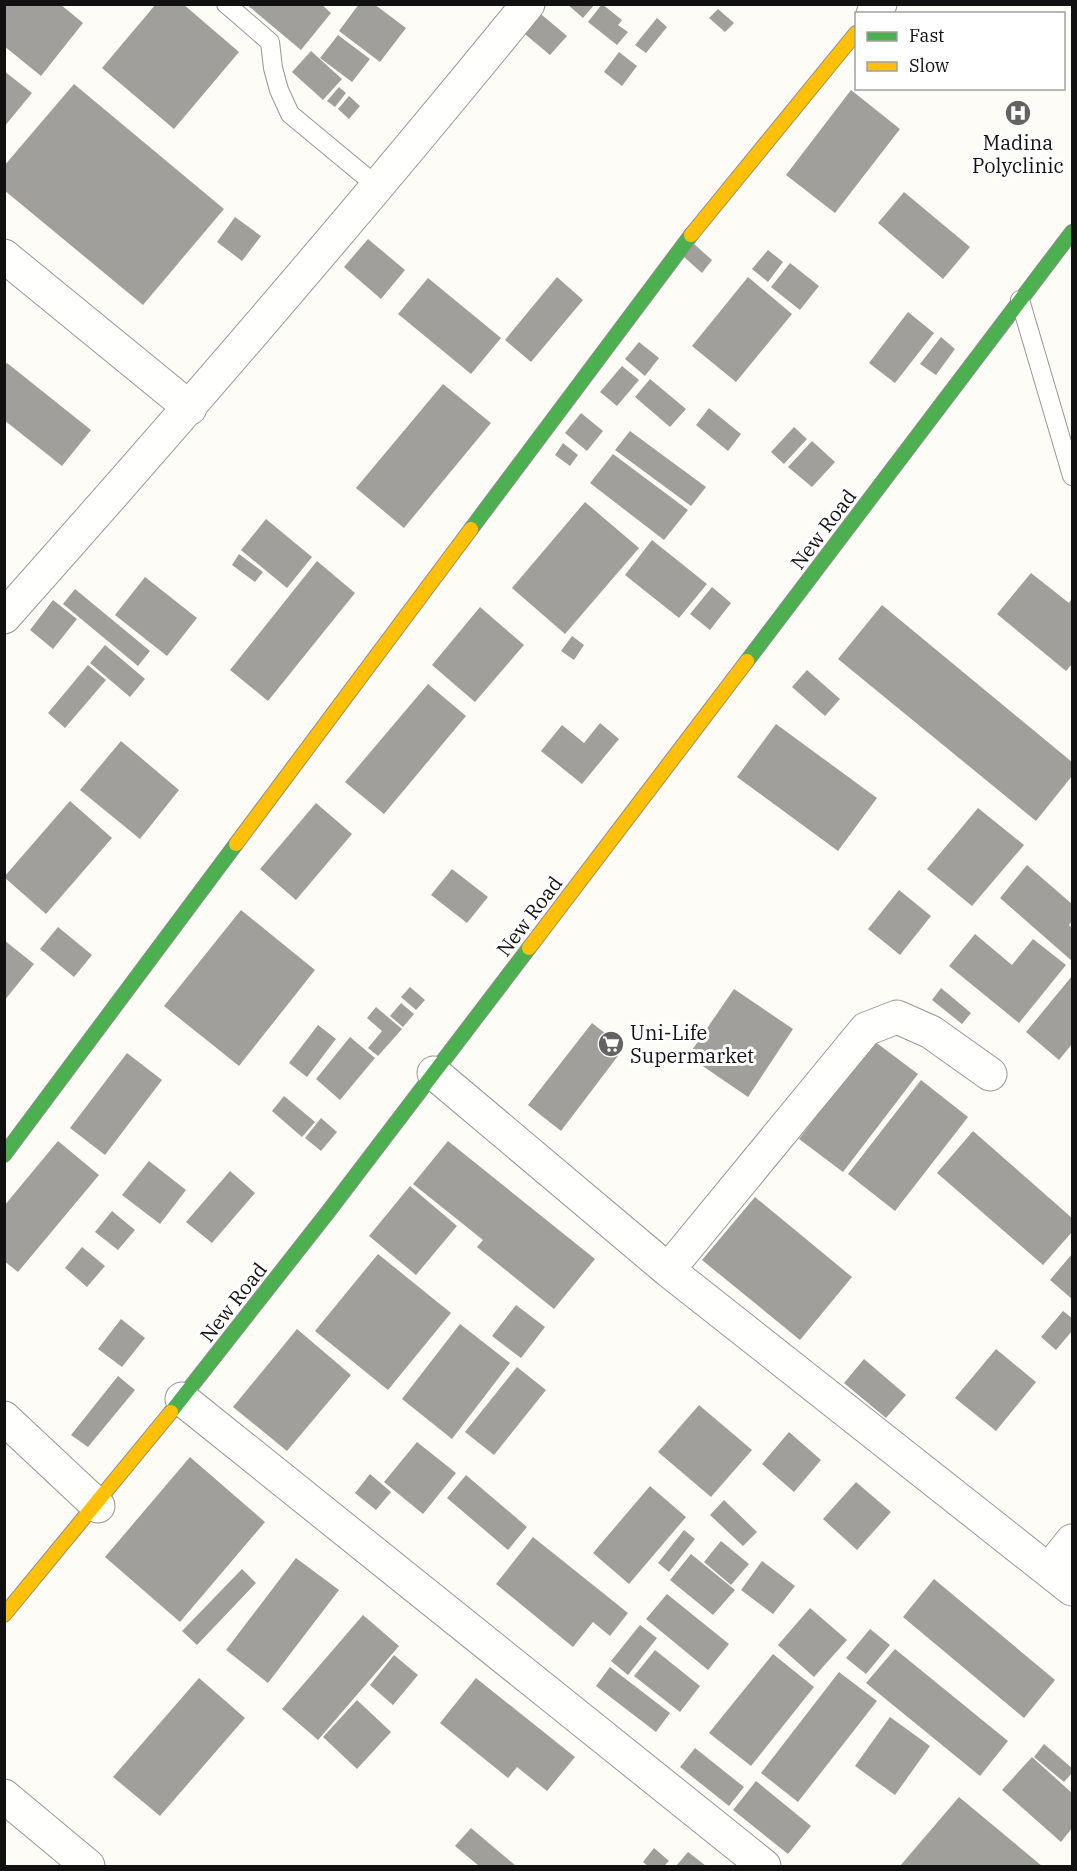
<svg xmlns="http://www.w3.org/2000/svg" width="1077" height="1871" font-family="'IBM Plex Serif',serif">
<style>
.building{fill:#a19f9c}
.lines{fill:none;stroke-linecap:round;stroke-linejoin:round}
.lane-casing{stroke:#979795;stroke-width:20}
.street-casing{stroke:#979795;stroke-width:35}
.fast-casing{stroke:#8e8d8b;stroke-width:16}
.slow-casing{stroke:#8e8d8b;stroke-width:16}
.lane{stroke:#fffffe;stroke-width:18}
.street{stroke:#fffffe;stroke-width:33}
.fast{stroke:#4caf50;stroke-width:14}
.slow{stroke:#ffc107;stroke-width:14}
.labels{text-anchor:middle;dominant-baseline:central;stroke-width:6;stroke-linejoin:round;paint-order:stroke}
.poi-label{font-size:20px;fill:#111;stroke:#fff}
.street-label{font-size:20px;fill:#111;stroke:#fff}
</style>
<rect width="100%" height="100%" fill="#fdfcf7"/>
<path class="building" d="M4,4H60L83,23L41,76L4,46Z
M156,4H183L239,52L174,129L102,68Z
M246,4H321L331,13L301,50Z
M359,4H374L406,28L380,62L339,31Z
M567,4H595L583,18Z
M602,4L622,20L618,25L628,32L617,45L588,22Z
M718,9L734,23L725,32L709,18Z
M536,10L567,36L550,55L520,30Z
M657,18L667,27L646,53L635,45Z
M338,35L370,59L352,82L320,58Z
M311,51L342,79L323,100L292,72Z
M619,52L637,66L622,86L604,72Z
M4,71L32,93L4,127Z
M74,84L224,209L143,305L4,190V166Z
M339,87L346,93L335,107L327,101Z
M851,90L900,129L835,213L786,175Z
M349,96L360,106L349,119L338,109Z
M904,192L970,247L943,279L878,223Z
M235,217L261,236L242,261L217,242Z
M368,239L405,270L381,299L344,267Z
M694,244L712,260L702,273L684,257Z
M768,250L783,262L768,282L752,269Z
M790,263L819,286L800,310L771,287Z
M557,277L583,300L531,362L505,340Z
M748,277L792,314L736,382L692,346Z
M428,278L501,338L471,374L398,314Z
M908,312L934,333L895,383L869,363Z
M941,337L955,349L936,375L920,364Z
M639,342L659,358L645,376L625,359Z
M7,363L91,430L62,466L4,420V366Z
M622,366L639,380L617,406L600,392Z
M650,379L686,409L670,427L635,397Z
M443,384L491,423L404,528L356,488Z
M709,408L741,434L728,451L696,425Z
M581,413L603,431L587,451L565,433Z
M794,427L807,439L784,464L771,452Z
M630,431L706,487L691,506L615,450Z
M812,441L835,462L812,487L788,467Z
M563,443L578,455L570,466L555,455Z
M613,454L688,510L664,540L590,483Z
M585,502L639,548L565,634L512,588Z
M266,519L312,557L287,588L241,550Z
M652,540L707,584L679,618L625,575Z
M239,554L263,572L255,582L232,565Z
M317,561L355,593L268,701L230,670Z
M1031,573L1069,603L1072,598V664L1066,671L997,614Z
M145,577L197,618L167,656L115,615Z
M712,587L731,603L710,630L690,614Z
M75,589L150,651L138,666L63,604Z
M53,600L77,619L53,649L30,630Z
M882,605L1072,762V776L1036,821L838,659Z
M480,607L524,645L475,702L432,665Z
M572,636L584,645L574,660L561,651Z
M105,645L145,679L130,697L90,663Z
M88,665L106,680L65,728L48,713Z
M807,670L840,699L825,716L792,687Z
M428,684L466,716L384,814L345,782Z
M600,723L619,739L582,784L541,751L562,725L584,743Z
M776,724L877,798L838,851L737,777Z
M121,741L179,790L140,839L80,790Z
M70,801L112,838L46,914L4,877Z
M316,803L352,834L296,900L260,869Z
M978,808L1024,845L972,906L927,869Z
M1027,865L1072,904V921L1069,925L1072,928V961L1000,898Z
M452,869L488,897L467,923L431,895Z
M899,890L931,916L900,955L868,929Z
M241,910L315,970L239,1066L164,1006Z
M58,927L92,955L74,977L40,949Z
M975,934L1012,965L1033,939L1066,965L1019,1023L949,966Z
M4,940L34,964L4,1001Z
M1072,976V1044L1059,1060L1026,1032Z
M410,987L425,1000L416,1010L401,997Z
M941,988L971,1013L962,1024L932,1000Z
M734,989L793,1029L748,1097L688,1056Z
M401,1003L414,1014L403,1027L390,1016Z
M376,1007L402,1029L378,1056L368,1048L382,1031L367,1018Z
M592,1023L624,1048L561,1131L528,1105Z
M318,1025L336,1039L307,1077L289,1063Z
M350,1037L375,1058L340,1100L316,1079Z
M874,1041L918,1074L843,1172L799,1139Z
M127,1053L162,1080L105,1155L70,1128Z
M921,1080L968,1117L895,1211L848,1174Z
M284,1096L315,1122L302,1137L272,1111Z
M321,1118L337,1132L321,1151L305,1138Z
M973,1131L1072,1218V1232L1043,1265L937,1173Z
M58,1141L99,1175L18,1272L4,1261V1206Z
M448,1141L595,1259L554,1309L477,1247L483,1240L413,1184Z
M149,1161L186,1190L160,1224L122,1195Z
M230,1171L255,1193L212,1243L186,1222Z
M410,1186L457,1226L416,1275L369,1236Z
M755,1197L852,1277L800,1340L702,1260Z
M112,1211L135,1230L118,1250L95,1232Z
M82,1247L105,1266L87,1287L65,1268Z
M378,1254L451,1313L388,1390L315,1331Z
M1072,1254V1299L1050,1280Z
M516,1305L545,1327L521,1358L492,1336Z
M1063,1311L1072,1318V1331L1056,1350L1041,1337Z
M121,1319L145,1338L122,1367L98,1349Z
M460,1324L510,1363L452,1439L402,1399Z
M297,1329L351,1375L287,1451L233,1407Z
M996,1349L1036,1382L996,1431L955,1398Z
M864,1359L906,1395L886,1418L844,1383Z
M517,1367L546,1390L494,1455L465,1432Z
M118,1376L135,1390L88,1447L71,1435Z
M699,1405L752,1450L711,1497L658,1452Z
M789,1432L821,1460L794,1492L762,1464Z
M417,1442L456,1473L423,1514L384,1482Z
M190,1457L265,1522L180,1622L105,1557Z
M370,1474L391,1492L376,1510L355,1493Z
M466,1475L527,1527L508,1550L447,1498Z
M856,1482L891,1512L857,1550L823,1519Z
M650,1486L686,1517L629,1584L593,1553Z
M724,1500L757,1532L743,1546L710,1515Z
M684,1530L695,1539L669,1572L658,1563Z
M533,1537L628,1613L610,1636L593,1622L573,1647L496,1584Z
M721,1541L749,1564L731,1585L704,1562Z
M691,1554L735,1590L713,1615L670,1580Z
M296,1558L339,1590L268,1683L226,1650Z
M762,1561L795,1586L773,1614L741,1590Z
M242,1569L256,1583L197,1645L182,1631Z
M934,1579L1055,1680L1024,1718L903,1617Z
M667,1594L729,1644L708,1670L646,1619Z
M810,1608L847,1640L814,1677L778,1645Z
M363,1615L399,1646L318,1740L282,1709Z
M640,1625L657,1638L628,1675L611,1661Z
M870,1629L890,1645L866,1674L846,1658Z
M895,1649L1008,1741L980,1776L866,1683Z
M655,1650L700,1686L680,1712L634,1676Z
M773,1654L814,1687L751,1766L709,1733Z
M394,1655L418,1675L393,1705L370,1685Z
M610,1667L670,1713L656,1732L596,1686Z
M839,1672L877,1701L798,1802L761,1773Z
M199,1678L245,1718L160,1816L113,1777Z
M476,1678L575,1757L547,1791L517,1767L508,1778L440,1723Z
M357,1700L391,1732L357,1769L323,1737Z
M890,1717L930,1746L895,1795L855,1766Z
M1044,1744L1072,1768V1773L1064,1782L1034,1757Z
M695,1748L744,1787L729,1806L680,1767Z
M1032,1757L1072,1793V1828L1061,1842L1002,1790Z
M756,1781L811,1826L788,1854L733,1810Z
M959,1797L1042,1866H900Z
M471,1828L516,1866H479L455,1846Z
M654,1848L669,1861L664,1866H648L643,1862Z
M688,1852L706,1866H676Z"/>
<g class="lines">
<g class="lane-casing">
<path id="lane" d="M226,4L270,42L273,68L279,90L290,114L378,187
M1020,300L1072,476"/>
</g>
<g class="street-casing">
<path id="street" d="M873,14L880,4
M4,256L190,408
M4,617C183,416 358,213 528,4
M434,1073L668,1270L1072,1589
M668,1270L866,1029L897,1017L931,1032L990,1074
M182,1399L764,1866
M4,1418L98,1506
M1049,1570L1072,1541
M4,1796L88,1866"/>
</g>
<g class="fast-casing">
<path id="fast" d="M471,529L691,235
M747,661L1072,232
M4,1155L236,844
M171,1412L328,1212L529,948"/>
</g>
<g class="slow-casing">
<path id="slow" d="M691,235L856,33
M236,844L471,529
M529,948L747,661
M4,1615L171,1412"/>
</g>
<use href="#lane" class="lane"/>
<use href="#street" class="street"/>
<use href="#fast" class="fast"/>
<use href="#slow" class="slow"/>
</g>
<defs>
<g id="hospital-disc" transform="scale(1.35)"><circle r="9.5" fill="#646362" stroke="#fff"/><path d="M-5-5h3v3.5h4V-5h3V5h-3V1.5h-4V5h-3Z" fill="#fff"/></g>
<g id="supermarket-disc" transform="scale(1.35)"><circle r="9.5" fill="#646362" stroke="#fff"/><path d="M-6-5.5h2.5l.6 2H6L4.5 2H-2.5L-4.4-4H-6ZM-1.5 3.2a1.3 1.3 0 1 0 .1 0ZM3 3.2a1.3 1.3 0 1 0 .1 0Z" fill="#fff"/></g>
</defs>
<g fill-rule="evenodd">
<use href="#hospital-disc" x="1018" y="113"/>
<use href="#supermarket-disc" x="611" y="1044"/>
</g>
<g class="labels">
<g class="poi-label">
<text x="1018" y="142">Madina<tspan x="1018" dy="23">Polyclinic</tspan></text>
<text x="630" y="1032" text-anchor="start">Uni-Life<tspan x="630" dy="23">Supermarket</tspan></text>
</g>
<g class="street-label">
<text transform="translate(823 529) rotate(-53)">New Road</text>
<text transform="translate(529 916) rotate(-53)">New Road</text>
<text transform="translate(233 1302) rotate(-52)">New Road</text>
</g>
</g>
<rect width="1077" height="1871" fill="none" stroke="#111111" stroke-width="12"/>
<rect x="855" y="12" width="210" height="78" fill="#ffffff" stroke="#a0a0a0" stroke-width="1.5"/>
<rect x="867" y="32" width="30" height="9" fill="#4caf50" stroke="#a0a0a0" stroke-width="1.5"/>
<text x="909" y="42" font-size="18" fill="#111111">Fast</text>
<rect x="867" y="62" width="30" height="9" fill="#ffc107" stroke="#a0a0a0" stroke-width="1.5"/>
<text x="909" y="72" font-size="18" fill="#111111">Slow</text>
</svg>
